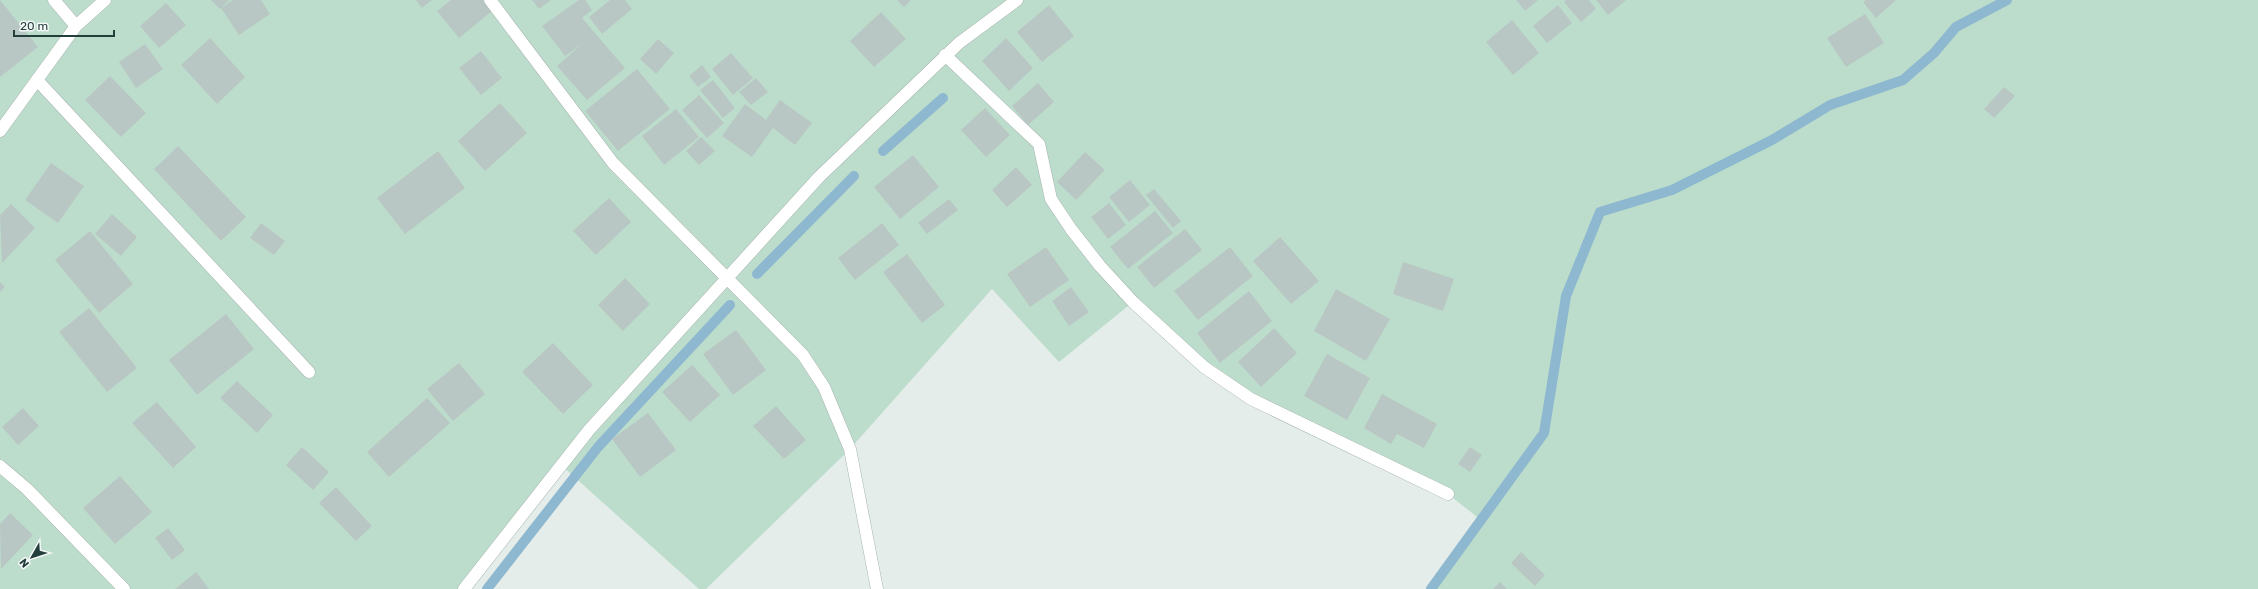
<svg xmlns="http://www.w3.org/2000/svg" width="2258" height="589" font-family="Rubik,sans-serif">
<style>
.green{fill:#bdddcc}
.lines{fill:none;stroke-linecap:round;stroke-linejoin:round}
.stream{stroke:#8eb8cf;stroke-width:10}
.building{fill:#b9c7c4}
.lane-casing{stroke:#a7b5b2;stroke-width:13}
.street-casing{stroke:#a7b5b2;stroke-width:13}
.lane{stroke:#fff;stroke-width:12}
.street{stroke:#fff;stroke-width:12}
</style>
<rect width="100%" height="100%" fill="#e4edea"/>
<path class="green" d="M0,0H2258V589H1431L1481,520L1448,494L1251,399L1133,302L1059,362L992,289L850,449L706,589H699L561,465L464,589H0Z"/>
<g class="lines">
<path class="stream" d="M883,151L943,98
M757,274L854,176
M487,589L598,447L730,305
M1431,589L1544,433L1566,296L1600,212L1672,190L1772,140L1830,105L1903,80L1934,53L1956,27L2007,0"/>
</g>
<path class="building" d="M0,0L38,47L0,77Z
M211,0H229L220,9Z
M233,0H261L270,14L239,35L221,8Z
M416,0H432L422,8Z
M451,0H483L492,11L459,38L437,11Z
M532,0H551L539,9Z
M579,0H585L592,10L582,18L625,68L587,100L557,66L583,43L565,56L542,26Z
M610,0H625L632,9L602,34L589,17Z
M897,0H911L904,7Z
M1516,0H1538L1525,11Z
M1566,0H1589L1596,9L1581,22L1564,2Z
M1596,0H1626L1608,15Z
M1866,0H1896L1876,18L1863,2Z
M166,3L186,25L159,48L140,26Z
M1049,5L1074,36L1042,62L1017,32Z
M1558,5L1572,23L1547,43L1533,26Z
M881,12L906,39L874,67L850,41Z
M1865,14L1884,43L1846,67L1827,38Z
M1512,20L1539,53L1513,75L1486,42Z
M210,38L245,77L217,104L181,65Z
M1006,38L1033,68L1009,91L982,61Z
M658,39L674,53L656,74L640,59Z
M145,44L163,69L136,88L119,62Z
M481,51L502,78L481,95L459,68Z
M731,53L753,78L733,95L712,69Z
M702,65L711,77L698,87L689,76Z
M637,69L670,109L618,151L585,111Z
M110,76L146,113L121,137L85,100Z
M756,78L768,92L751,105L739,92Z
M713,80L735,108L723,118L700,90Z
M1038,83L1054,102L1028,125L1012,106Z
M2004,87L2015,96L1994,118L1984,109Z
M699,95L724,123L707,138L682,110Z
M780,100L812,123L795,145L773,128L752,157L722,136L745,104L766,120Z
M500,103L527,133L485,171L458,141Z
M985,108L1010,135L986,157L961,130Z
M676,109L699,137L664,165L642,136Z
M701,137L715,151L699,165L686,151Z
M178,146L246,217L221,241L154,169Z
M438,151L465,188L405,234L377,198Z
M1085,152L1105,170L1076,200L1057,182Z
M913,155L939,187L900,219L874,187Z
M51,163L84,186L58,223L25,200Z
M1016,167L1032,185L1007,207L992,190Z
M1130,180L1150,205L1129,222L1109,197Z
M1154,189L1181,221L1173,228L1146,195Z
M609,198L631,222L596,255L573,231Z
M949,199L958,210L927,234L918,223Z
M1109,203L1126,225L1108,239L1091,217Z
M11,204L35,228L2,263L0,215Z
M1155,211L1173,233L1128,269L1110,247Z
M112,214L137,237L121,256L95,234Z
M261,223L285,241L274,255L250,238Z
M882,223L899,245L855,280L838,258Z
M1185,229L1202,250L1154,288L1137,267Z
M90,231L133,284L99,313L55,260Z
M1280,237L1319,281L1291,304L1253,261Z
M1046,247L1069,280L1030,307L1007,274Z
M1230,247L1253,276L1198,320L1174,291Z
M907,254L945,305L922,323L883,272Z
M1403,262L1454,279L1443,311L1393,294Z
M625,278L650,304L623,331L598,305Z
M0,282L5,287L0,292Z
M1071,287L1089,312L1069,326L1052,301Z
M1336,289L1390,319L1366,361L1314,331Z
M1249,291L1272,321L1220,363L1197,333Z
M89,308L137,368L107,392L59,332Z
M226,314L254,349L197,395L169,360Z
M1274,328L1297,353L1261,387L1238,362Z
M736,330L766,370L733,395L703,354Z
M553,343L593,385L563,414L522,372Z
M1327,354L1370,378L1347,420L1304,396Z
M459,363L485,394L453,421L427,389Z
M692,365L720,395L690,422L662,392Z
M237,381L273,415L257,433L220,398Z
M1382,394L1437,424L1424,448L1397,434L1391,444L1364,428Z
M427,398L450,423L389,477L367,452Z
M157,402L196,447L173,468L132,423Z
M776,406L806,440L784,459L753,426Z
M23,408L39,426L18,445L2,427Z
M648,413L676,450L640,477L612,439Z
M302,447L329,472L313,490L286,465Z
M1470,447L1482,455L1470,472L1458,464Z
M120,476L152,512L115,544L83,508Z
M336,487L372,526L356,541L319,503Z
M10,513L33,535L1,569L0,524Z
M168,528L185,550L172,560L155,538Z
M1521,552L1545,575L1535,586L1511,563Z
M196,572L209,589H175Z
M1500,582L1507,589H1493Z"/>
<g class="lines">
<g class="lane-casing">
<path id="lane" d="M945,55L1039,144L1051,199L1071,229L1100,266L1133,302L1204,367L1251,399L1448,494
M37,80L309,372"/>
</g>
<g class="street-casing">
<path id="street" d="M54,0L76,26
M490,0L613,163L803,355L824,387L850,449L877,589
M0,131L76,26L105,0
M0,466L27,489L124,589
M464,589L589,430L819,177L959,43L1017,0"/>
</g>
<use href="#lane" class="lane"/>
<use href="#street" class="street"/>
</g>
<g transform="translate(32 557) rotate(231)" stroke="#f4f9f8" stroke-width="3" paint-order="stroke">
<path d="M0-3L7 15L0 10L-7 15Z" fill="#243e3c"/>
<text y="-6" font-size="11" font-weight="bold" text-anchor="middle" fill="#243e3c">N</text>
</g>
<path d="M14 30v6h100v-6" fill="none" stroke="#243e3c" stroke-width="2"/>
<text x="20" y="30" font-size="12" fill="#243e3c" stroke="#f4f9f8" stroke-width="3" paint-order="stroke">20 m</text>
</svg>
